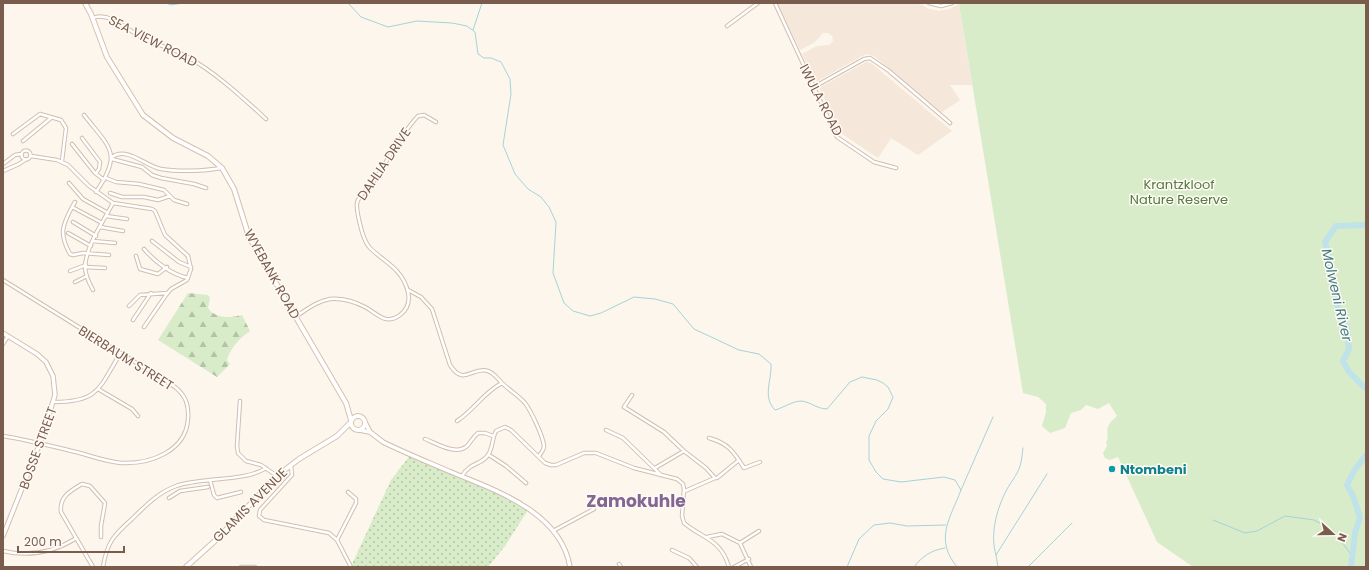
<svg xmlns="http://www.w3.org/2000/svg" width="1369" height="570" font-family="Poppins,sans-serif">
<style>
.residential{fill:#f5e8da}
.grass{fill:url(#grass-dots)}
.forest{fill:url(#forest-firs)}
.green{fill:#d8ecc9}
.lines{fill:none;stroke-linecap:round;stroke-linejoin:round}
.stream{stroke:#a5d3da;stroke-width:1}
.river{stroke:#bfe3e8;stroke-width:6}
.minor-casing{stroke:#d1beb0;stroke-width:4.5}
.tertiary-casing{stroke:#d1beb0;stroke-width:5.5}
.secondary-casing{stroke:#d6c0b0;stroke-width:6}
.minor{stroke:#fff;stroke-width:2.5}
.tertiary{stroke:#fff;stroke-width:3.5}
.secondary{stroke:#fff;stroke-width:4}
.culture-dot{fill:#0f9aa8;stroke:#fffaf3;stroke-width:1.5}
.labels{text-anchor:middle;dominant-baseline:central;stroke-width:3;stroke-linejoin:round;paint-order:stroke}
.street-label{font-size:13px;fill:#7a5c4d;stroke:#fffaf3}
.park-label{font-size:13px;fill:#537a41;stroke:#fffaf3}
.culture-label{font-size:13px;font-weight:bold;fill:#0d838f;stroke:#fffaf3;text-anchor:start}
.water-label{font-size:14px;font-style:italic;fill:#437c86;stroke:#fffaf3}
.district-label{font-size:17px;font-weight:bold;fill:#846695;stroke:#fffaf3}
</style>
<defs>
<pattern id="grass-dots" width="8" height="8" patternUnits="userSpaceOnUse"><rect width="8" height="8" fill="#d8ecc9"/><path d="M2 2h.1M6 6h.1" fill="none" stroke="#b4c2a5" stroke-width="1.8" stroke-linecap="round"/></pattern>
<pattern id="forest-firs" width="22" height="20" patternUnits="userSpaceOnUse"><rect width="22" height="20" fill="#d8ecc9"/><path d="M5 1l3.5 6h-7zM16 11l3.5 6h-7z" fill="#b4c2a5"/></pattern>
</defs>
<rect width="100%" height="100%" fill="#fdf6ec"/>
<path class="residential" d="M777,3H919L929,9L939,11L949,9L959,4L972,85H950L960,100L941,113L874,56L868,54L862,56L816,82L802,54L817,46L829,45L833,41L832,36L828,33H823L815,42L800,50Z
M866,62L871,63L952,131L918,155L891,138L878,158L842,134L819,88Z"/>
<path class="grass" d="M411,454L500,493L528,510L505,546L488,567H352L353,562L391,480Z"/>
<path class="forest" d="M188,293L208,295L210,298L208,308C215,319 231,318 242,315L250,331C239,339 231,347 227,360L230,364L217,377L158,340Z"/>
<path class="green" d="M1366,3V567H1193L1157,542L1118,457L1110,460L1105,458L1103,453L1107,446L1106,443C1111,433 1101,429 1117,416L1109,403L1098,409L1086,405L1081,410L1071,413L1065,428L1050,433L1042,426L1046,412V404L1038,397L1023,393L959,4Z"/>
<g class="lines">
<path class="stream" d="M167,3L170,5L184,3
M348,3L361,17L388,27L417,21L452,23L467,26L475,32L478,54L484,58H491L501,62L510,79L511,94L503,145L515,174L528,189L541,197L549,207L556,222L553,273L564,303L573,311L590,316L601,313L634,297L655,299L673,304L694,329L739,350L759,354L771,364C772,380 762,397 775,410C784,408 796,398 806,402C815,405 816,408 827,409L850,382L862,377L877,380L883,383L888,387L893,397L888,409L876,421L869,436V460L876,472L883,479L901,482L944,477L955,480L961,490C950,519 934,539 957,567
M473,30L482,3
M961,490L993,417
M1213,520L1245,533L1257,531L1285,516L1314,520L1334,531L1352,556
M996,555C990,535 996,512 1005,493C1009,484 1017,476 1020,466C1022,460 1022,454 1023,448
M847,567L859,539L874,525L890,523L907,526L946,525
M914,567C922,556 932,550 945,548
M998,567L996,555L1047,474
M1028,567L1072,523"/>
<path class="river" d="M1366,225L1336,226L1325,242L1335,285L1337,305L1347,328L1349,349L1343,361L1349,372L1366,389
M1351,567L1355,533L1360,517L1353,496L1347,485L1354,471L1366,455"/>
<g class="minor-casing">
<path id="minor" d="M775,3L837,137L874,162L896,168
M929,3L941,6L952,3
M93,18C109,11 128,30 142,38C155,45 171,47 184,55C214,71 241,96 266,119
M727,26L758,3
M814,87L864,59L870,58L889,71L950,123
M84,115C110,148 123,153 96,192
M13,134L40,114L61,120L66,128L62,161
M82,138L100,162L99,169L96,173
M23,141L51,118
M72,144L95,173L104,180
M21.5 155a4.5 4.5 0 1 1 9 0a4.5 4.5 0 1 1-9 0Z
M31,156L57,160L68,165L89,186L113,203L152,209L155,211L165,235L188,256L191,269L187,280L171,289L166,295L144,327
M112,157C127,146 147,167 161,169C178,172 205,171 221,168
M112,159L142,167L152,175L161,178L194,184L206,188
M3,164L15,155L21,154
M3,171L19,164L25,160
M106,178L116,182L139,184L164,190L174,200L187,204
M69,183L83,199L108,213
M110,193L122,197H144L158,200L170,196
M75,202L72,207L102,223
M72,207C62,226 59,234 70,254L73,255L83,253L109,255
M106,216L127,219
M73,222L96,236
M100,227L123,231
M68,233L91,246
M93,241L115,243
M152,241L179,262L191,267
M144,249C154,261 172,275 188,278
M136,256L140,269L158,274L167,267
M85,267L105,268
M70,271L86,265
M3,280L175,387C186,396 189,405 188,419C186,451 151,464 122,463C108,462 94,457 80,453C55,447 29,440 3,436
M75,282L87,276
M93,290C89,283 85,275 85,266C87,244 103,222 113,203
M408,290L421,297L432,309L450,365C464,387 472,366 488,371C494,373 497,378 502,383C509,390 518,395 525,403C531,411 543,436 544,446C544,450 541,453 539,456
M129,306L140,295L167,293
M295,317C306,310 317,301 330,299C342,298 355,302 365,307C377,313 385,326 400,315C416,303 407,282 396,270C388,262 378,256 370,248C366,244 364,238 362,232C360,224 356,211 357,203C359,194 367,190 372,184C388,161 399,136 418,116L424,115L436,122
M133,320L151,293
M3,344L8,336
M98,389L132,409L138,416
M632,395L624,407L664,432L684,451L706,468L715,478H717L739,460
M240,401L237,446L238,453L246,461L261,465L277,476
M54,402C99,402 99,388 120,354
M457,421C474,410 484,392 502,383
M606,430L623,438L661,475
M709,438C728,443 734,452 744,468L760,462
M425,439C436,443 456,456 467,446C471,442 473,437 478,433H485L493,436
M489,455L506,466L526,483
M291,466L292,475L260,510L259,516L264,520L329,533L337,540L351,567
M655,468L684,451
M462,476C470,462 482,465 488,455C493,448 492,438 496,431L505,427L511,430L545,463L551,465H556L584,453H596L634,468L677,479L683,484L684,489L682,516L684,523C703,539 721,539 729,567
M210,480L214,495L217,498L241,492
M685,491L715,478
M169,498L180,491L208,487
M553,531L594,509
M707,537L722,534L740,543L751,567
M337,540L356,503V499L348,492
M740,543L759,531
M672,550L689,558L697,567
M3,551C29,557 52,553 75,539
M619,564L621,567
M93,567L61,512C59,497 70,491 82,484L90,486L105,503L101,526V537
M103,567C107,542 114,535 132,519C145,506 159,492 176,486C201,477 245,482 266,468
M241,567H255
M734,567L749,559"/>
</g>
<g class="tertiary-casing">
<path id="tertiary" d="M3,333L37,354L46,362L53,376L55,395L40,443L3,536
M365,422L370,432L383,442C405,453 428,462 451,472C495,490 561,512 570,567
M359,430L370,432"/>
</g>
<g class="secondary-casing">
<path id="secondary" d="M85,3L91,14L107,57L143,115L173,138L208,156L222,168L234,189L249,237L346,403L351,420
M351 423a7 7 0 1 1 14 0a7 7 0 1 1-14 0Z
M186,567L217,539L277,476L299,459L337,436L350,423"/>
</g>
<use href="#minor" class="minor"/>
<use href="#tertiary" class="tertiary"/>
<use href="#secondary" class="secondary"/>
</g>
<circle class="culture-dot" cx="1112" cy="469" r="4"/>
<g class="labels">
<g class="street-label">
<text transform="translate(153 41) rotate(27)">SEA VIEW ROAD</text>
<text transform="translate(821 100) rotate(63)">IWULA ROAD</text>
<text transform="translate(384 164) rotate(-56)">DAHLIA DRIVE</text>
<text transform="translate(272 274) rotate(61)">WYEBANK ROAD</text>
<text transform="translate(126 358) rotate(32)">BIERBAUM STREET</text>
<text transform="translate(38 448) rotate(-70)">BOSSE STREET</text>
<text transform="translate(250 505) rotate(-45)">GLAMIS AVENUE</text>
</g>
<g class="park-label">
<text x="1179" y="184">Krantzkloof<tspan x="1179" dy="15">Nature Reserve</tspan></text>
</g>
<g class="culture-label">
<text x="1120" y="469">Ntombeni</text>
</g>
<g class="water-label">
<text transform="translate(1337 295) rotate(77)">Molweni River</text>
</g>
<g class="district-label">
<text x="636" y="501">Zamokuhle</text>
</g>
</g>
<rect width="1369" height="570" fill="none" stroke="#7a5c4d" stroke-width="8"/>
<g transform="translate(1333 534) rotate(111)" stroke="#fffaf3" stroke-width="3" paint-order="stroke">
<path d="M0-3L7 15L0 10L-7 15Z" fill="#7a5c4d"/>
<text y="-6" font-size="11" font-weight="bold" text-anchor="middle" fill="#7a5c4d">N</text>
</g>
<path d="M18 546v6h106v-6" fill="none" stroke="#7a5c4d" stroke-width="2"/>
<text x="24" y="546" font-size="12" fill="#7a5c4d" stroke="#fffaf3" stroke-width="3" paint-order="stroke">200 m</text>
</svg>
